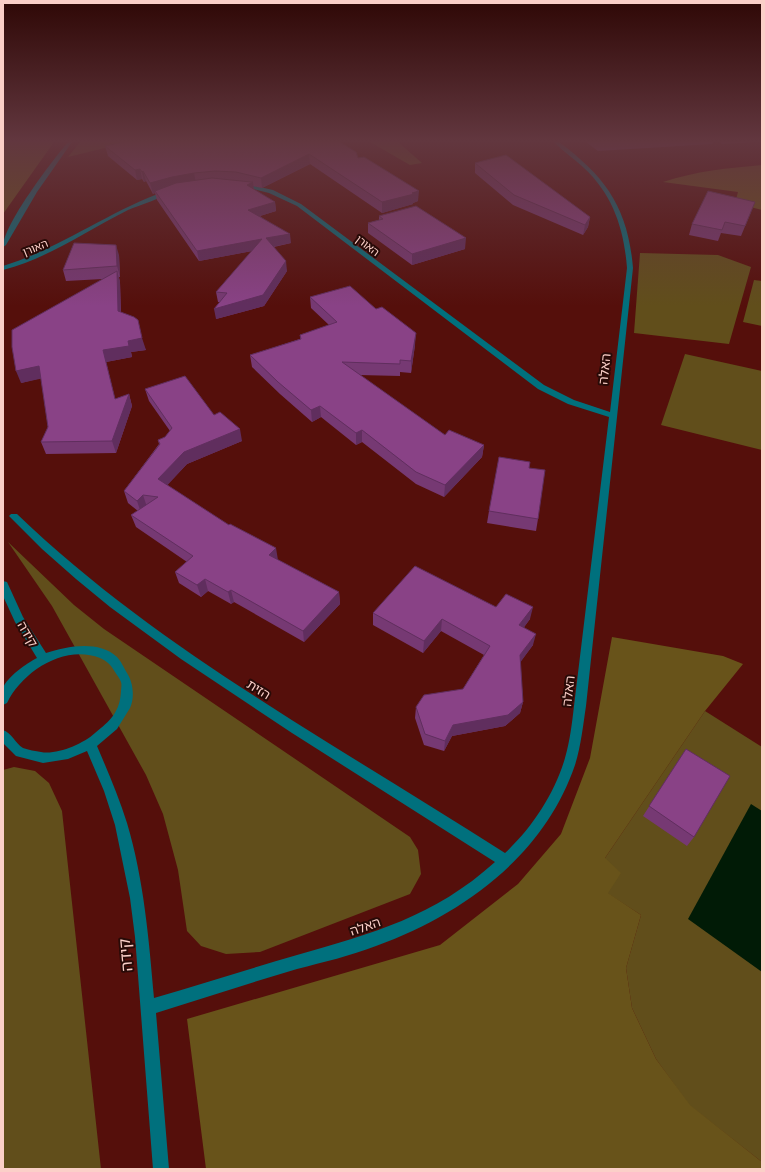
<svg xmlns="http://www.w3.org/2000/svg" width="765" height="1172" font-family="'Golos Text','Noto Sans Hebrew',sans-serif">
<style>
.green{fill:#614e1b}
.forest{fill:#68531a}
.water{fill:#011b06}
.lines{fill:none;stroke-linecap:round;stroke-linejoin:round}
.street{fill:#00707d;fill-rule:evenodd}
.wall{fill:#763973}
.shaded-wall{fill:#602e5e}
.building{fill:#894286;stroke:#602e5e}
.labels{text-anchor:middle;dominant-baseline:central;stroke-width:4;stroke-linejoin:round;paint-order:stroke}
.far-street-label{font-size:11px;fill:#fbcfc8;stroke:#280a07}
.street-label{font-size:13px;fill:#fbcfc8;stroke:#280a07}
.near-street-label{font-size:16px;fill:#fbcfc8;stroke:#280a07}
</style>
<rect width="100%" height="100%" fill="#550f0b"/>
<path class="green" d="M80,142H129L68,157Z
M370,142H398L422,163L410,165Z
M640,253L718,255L751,267L729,344L634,333Z
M754,280L762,281V326L743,322Z
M685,354L762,371V450L661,425Z
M8,542L74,605L104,629L410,837L418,850L421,874L410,894L260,952L226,954L201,946L187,931L178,870L163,814L146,775L52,606Z
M705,711L762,747V1162L689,1105L656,1059L632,1008L626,968L641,915L607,893L605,858Z
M14,767L35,771L49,783L62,811L101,1169H3V770Z"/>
<path class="forest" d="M3,142H54L3,214Z
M762,165V210L735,203L738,192L663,182C696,171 728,168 762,165Z
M612,637L723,656L743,664L705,711L605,858L621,873L608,893L641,915L626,968L632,1008L656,1059L690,1105L762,1162V1169H206L187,1019L440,945L518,884L561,834L590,758Z"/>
<path class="water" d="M751,804L762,811V972L688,919Z"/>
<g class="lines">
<path class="street" d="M68,142H72L37,192L6,245L3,247C3,225 52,161 68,142Z
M554,142H559C606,177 628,208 633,268L586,706C583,726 581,746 575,765C544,856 463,914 376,946C350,956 324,962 297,969C250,983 203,998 156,1013L169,1169H153L135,937L130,898L115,825L104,791L87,751L68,759L43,763L16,756L3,743V730C12,733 15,743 23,748C28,750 36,751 41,752C57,755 83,744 95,733C110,721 120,712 121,691C121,689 122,685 121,682C120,679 117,675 115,672C111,665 107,661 100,658C64,644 22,672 7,703L3,705C3,700 2,693 3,688C7,677 27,663 37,658L15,622L3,596V581L7,582L23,617L46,653C67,646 99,640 117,657C121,661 124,668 127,673C133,682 135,697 130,708L117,729L97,746C108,772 119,797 127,823C144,880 149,940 154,998C202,984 249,969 297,955C373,933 434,917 495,862L292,733L181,659L110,607L76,579L42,549L9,516L11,514H17C113,606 218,674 330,744C388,780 447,816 505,853C532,828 555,793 565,758C570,741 572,723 574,706L609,417L568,404L538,389L297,206L269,193L238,185L241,183L273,190L301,204L544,385L574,400L610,412L627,268C624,229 613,195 584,168C575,159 562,151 554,142Z
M166,191L171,192C162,198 140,205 128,210C86,231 49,258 3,270V266C61,248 109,211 166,191Z"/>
</g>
<path class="wall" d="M340,142L358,158L418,201L413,203V204L382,213L310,164L262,188L253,186L254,190L275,202L276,211L260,216L291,243L274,247L287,271L264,306L216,319L220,302H218L216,292L252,251L199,261L157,200L155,193L153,194L146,181L144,182L142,179L137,180L108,156L105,146Z
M586,142H713L712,144L598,151Z
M720,142H756L722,144Z
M475,163L590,217L588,227L583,235L513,205L475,173Z
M751,212L741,236L721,233L718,241L689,235L692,224Z
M379,216L465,249L412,265L368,233V223L379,220Z
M119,255L120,277H119L120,282L121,312L146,350L131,352L132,357L106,362L115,399L129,394L132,406L116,453L46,454L41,442L48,427L41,378L21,383L103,279L66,281L63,270Z
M310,297L415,345L411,373L400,372V376L359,375L445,435L484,445L482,457L444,497L416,484L362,442L356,445L321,417L312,422L280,394L252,367L250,355L300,339V335L329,325L311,308Z
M145,389L214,415L242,441L187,464L167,485L278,560L339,592L340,604L304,642L234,602L231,604L208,591L201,597L179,583L175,572L187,562L136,527L131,515L138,511L128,503L124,491L159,444L158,440L165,437L170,431L149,401Z
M529,468L538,519L536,531L487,523L489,511Z
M496,607L530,619L524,627L533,645L520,662L523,702L520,713L505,726L452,736L444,751L424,745L415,718L416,707L463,689L484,655L441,631L423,653L373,625V613Z
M686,749L694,837L687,846L643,816Z"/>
<path class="shaded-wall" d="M309,154L310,164L262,188L261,178Z
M140,169L142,179L137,180L135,170Z
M143,171L146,181L144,182L142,172Z
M194,173L196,183L155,191V193L153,194L150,183L172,177Z
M253,182L254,192L247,185Z
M419,191L418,201L413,203V204L382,213V202Z
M275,202L276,211L250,219L248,210Z
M590,217L588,227L583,235L585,225Z
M290,234L291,243L267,248L266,238Z
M466,238L465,249L412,265V254Z
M262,239L263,249L199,261L197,251Z
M116,245L119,255L120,277L117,266Z
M286,261L287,271L264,306L216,319L214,309Z
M117,271L120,282L121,322L118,311Z
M416,333L415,345L411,373V361Z
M142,338L146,350L131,352L132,357L106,362L118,411L115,399L103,350L128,341Z
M39,366L44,378L21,383L16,371Z
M129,394L132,406L116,453L112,441Z
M320,406L321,417L312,422L311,410Z
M240,429L242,441L187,464L162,491L158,479L184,452Z
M362,430V442L356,445V433Z
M484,445L482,457L444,497L445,485Z
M143,495L147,507L141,513L137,501Z
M276,548L278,560L269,555Z
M205,579L208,591L201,597L197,585Z
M231,590L234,602L231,604L228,592Z
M339,592L340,604L304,642L303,631Z
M533,607L530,619L517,637L519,625Z
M442,619L441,631L423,653L424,641Z
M536,634L533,645L517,667L520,655Z
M523,702L520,713L505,726L452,736L444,751L445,741L453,725Z"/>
<path class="building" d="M125,142H340L356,152L358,158L364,157L419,191L412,193L414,194L382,202L309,154L261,178L236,172L215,171L194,173L172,177L150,183L143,171L142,172L140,169L135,170L105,146Z
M506,155L590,217L585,225L514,195L475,163Z
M212,178L251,182H253L247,185L275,202L248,210L290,234L266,238L286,261L263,295L214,309L227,293L216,292L262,239L197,251L155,191L176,183Z
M708,191L755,202L745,226L725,222L722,230L692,224Z
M416,206L466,238L412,254L368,223L383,219L379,216Z
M74,243L116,245L117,266L63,270Z
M117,271L118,311L134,317L138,320L142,338L128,341L129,346L103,350L115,399L129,394L112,441L41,442L48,427L39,366L16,371L12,347V330Z
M350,286L376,309L382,307L416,333L411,361L400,360V364L342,362L445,435L449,430L484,445L445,485L416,472L362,430L356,433L320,406L311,410L278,382L250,355L301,339L300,335L337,322L310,297Z
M185,376L214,415L220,412L240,429L184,452L158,479L229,525L230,524L276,548L269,555L339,592L303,631L231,590L228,592L205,579L197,585L175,572L193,556L131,515L158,497L143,495L137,501L124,491L160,444L158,440L165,437L172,428L145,389Z
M499,457L530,462L529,468L545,470L538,519L489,511Z
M415,566L496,607L506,594L533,607L519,625L536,634L520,655L523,702L508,715L453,725L445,741L425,734L416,707L424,695L463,689L490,646L442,619L424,641L373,613Z
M686,749L730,776L694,837L649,806Z"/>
<linearGradient id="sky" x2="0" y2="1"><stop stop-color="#2f0806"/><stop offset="0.46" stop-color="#62373f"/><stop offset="1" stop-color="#62373f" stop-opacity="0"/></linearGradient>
<rect width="765" height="306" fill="url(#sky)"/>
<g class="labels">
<g class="far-street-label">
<text transform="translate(368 245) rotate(37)">האורן</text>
<text transform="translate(35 247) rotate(-22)">האורן</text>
</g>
<g class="street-label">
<text transform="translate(604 369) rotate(-84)">האלה</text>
<text transform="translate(28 634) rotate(60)">קידה</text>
<text transform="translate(259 689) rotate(32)">הזית</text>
<text transform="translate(568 691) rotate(-83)">האלה</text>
<text transform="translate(365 926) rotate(-19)">האלה</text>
</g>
<g class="near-street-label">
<text transform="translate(125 955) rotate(-95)">קידה</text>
</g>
</g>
<rect width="765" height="1172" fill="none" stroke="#fbcfc8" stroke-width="8"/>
</svg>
